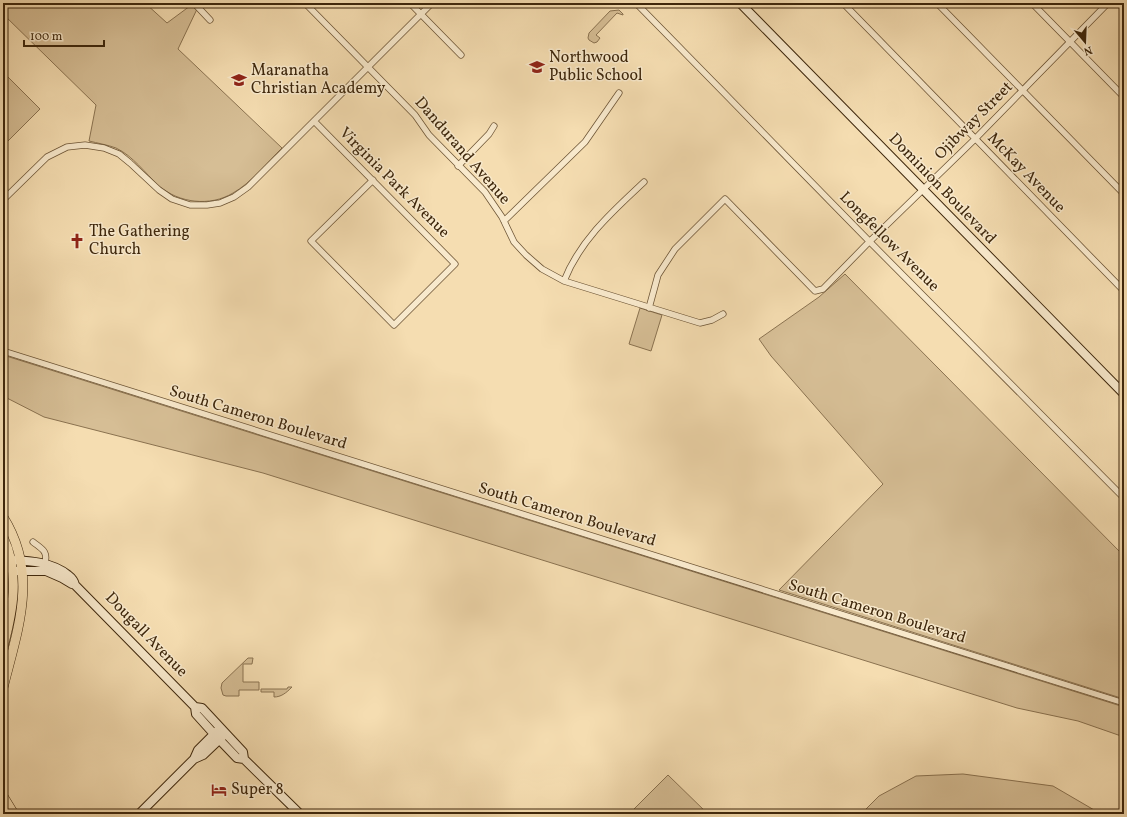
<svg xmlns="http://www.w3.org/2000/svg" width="1127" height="817" font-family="Vollkorn,serif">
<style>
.green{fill:#d6be95;stroke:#8a7250}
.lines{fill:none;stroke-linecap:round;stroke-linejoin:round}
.street-casing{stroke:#6c5435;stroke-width:7}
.secondary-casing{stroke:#3e270c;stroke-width:10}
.primary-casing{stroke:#3e270c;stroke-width:10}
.street{stroke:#f8e9cc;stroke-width:5.5}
.secondary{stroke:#f8e9cc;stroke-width:8}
.primary{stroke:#f5ddb1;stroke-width:9}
.labels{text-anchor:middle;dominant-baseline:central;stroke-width:3;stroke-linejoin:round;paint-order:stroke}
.poi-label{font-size:16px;fill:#3e270c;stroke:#f8e9cc;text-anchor:start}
.street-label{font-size:16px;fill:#3e270c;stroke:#f8e9cc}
</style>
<rect width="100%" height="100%" fill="#f5ddb1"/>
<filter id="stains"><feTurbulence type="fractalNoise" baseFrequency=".005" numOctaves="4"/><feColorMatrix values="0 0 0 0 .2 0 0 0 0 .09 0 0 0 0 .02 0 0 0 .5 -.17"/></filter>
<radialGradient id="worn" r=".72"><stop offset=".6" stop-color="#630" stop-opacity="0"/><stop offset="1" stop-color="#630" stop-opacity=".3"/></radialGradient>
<path class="green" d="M3,3H145L167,23L194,3L198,7L178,49L282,148C268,162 251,183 233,193C210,207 179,203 159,186C145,173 133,156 116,148C108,145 97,143 89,141L96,105L3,14Z
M619,10L623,14V15L617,13L596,35L600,38L597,42L594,43L589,40L588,38L589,33L610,11Z
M3,72L40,109L5,144L3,142Z
M845,274L1124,556V699L779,590L883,484L771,356L759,339L819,297Z
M640,308L662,315L651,351L629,344Z
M3,355L1124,707V737L1078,721L1017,708L263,473L44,417L3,396Z
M3,548L9,572L10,601L3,633Z
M248,658H253L252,664H243V682H259V690H239V696H226L223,695L221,688L222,683Z
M288,687H292L291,688C286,693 281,697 274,697V692H261V689H287Z
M963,774L1053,786L1101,814H861L879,796L916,776Z
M668,775L708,814H629Z"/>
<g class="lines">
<g class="street-casing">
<path id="street" d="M194,3L210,20
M305,3L415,115L429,135L485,192L502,217L514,242L526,255L542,269L564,281L700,323L712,320L723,314
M410,3L461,55
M636,3L870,242L1124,498
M843,3L1124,291
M937,3L1124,194
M1032,3L1124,97
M314,121L455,264L394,325L311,241L373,180
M458,166L489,134L494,126
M3,200L47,157L67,147L85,145L104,148L119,154L130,163L159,190L172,199L190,205H207L220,203L234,197L248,187L432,3
M504,221L585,142L619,93
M564,281C580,240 613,211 644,182
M649,308L658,275L675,249L725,199L815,291L823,289L866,245L975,139L1108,3
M3,351L1124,703
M33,542C42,549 48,551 45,563"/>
</g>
<g class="secondary-casing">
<path id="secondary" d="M740,3L1124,394
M11,560C31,561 52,562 68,575C72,578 74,580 75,585L195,707L196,714L214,734L237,758L244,759
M15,571H46L62,578L72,584
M195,707L202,708L243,752L244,759L300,814
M194,759L198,750L218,730
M139,814L194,759L203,755L223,736"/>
</g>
<g class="primary-casing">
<path id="primary" d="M3,517C39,574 18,628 3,688
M3,537C20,573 13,610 3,647
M3,796L14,814"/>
</g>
<use href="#street" class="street"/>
<use href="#secondary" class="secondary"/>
<use href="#primary" class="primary"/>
</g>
<defs>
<g id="school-bare" transform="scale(1.2)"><path d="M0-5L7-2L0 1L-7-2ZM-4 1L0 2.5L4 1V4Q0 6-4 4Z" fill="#8f2418" stroke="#f8e9cc" stroke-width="2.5" paint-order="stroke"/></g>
<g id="church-bare" transform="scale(1.2)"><path d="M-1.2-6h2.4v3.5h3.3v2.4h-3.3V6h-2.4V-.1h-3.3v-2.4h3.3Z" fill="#8f2418" stroke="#f8e9cc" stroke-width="2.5" paint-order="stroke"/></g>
<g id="hotel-bare" transform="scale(1.2)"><path d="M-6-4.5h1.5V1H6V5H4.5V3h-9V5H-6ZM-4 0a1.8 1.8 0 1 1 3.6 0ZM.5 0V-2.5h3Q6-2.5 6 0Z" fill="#8f2418" stroke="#f8e9cc" stroke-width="2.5" paint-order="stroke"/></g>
</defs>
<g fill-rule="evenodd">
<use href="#school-bare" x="537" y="67"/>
<use href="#school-bare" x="239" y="80"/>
<use href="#church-bare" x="77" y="241"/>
<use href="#hotel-bare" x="219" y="790"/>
</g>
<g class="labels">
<g class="poi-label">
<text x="549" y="58">Northwood<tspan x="549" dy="18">Public School</tspan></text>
<text x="251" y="71">Maranatha<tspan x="251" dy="18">Christian Academy</tspan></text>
<text x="89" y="232">The Gathering<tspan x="89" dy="18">Church</tspan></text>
<text x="231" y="790">Super 8</text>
</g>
<g class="street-label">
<text transform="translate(974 121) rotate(-45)">Ojibway Street</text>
<text transform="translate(462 151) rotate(49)">Dandurand Avenue</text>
<text transform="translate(1026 173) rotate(46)">McKay Avenue</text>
<text transform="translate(394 183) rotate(45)">Virginia Park Avenue</text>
<text transform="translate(942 189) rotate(46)">Dominion Boulevard</text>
<text transform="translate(889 242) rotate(45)">Longfellow Avenue</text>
<text transform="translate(258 418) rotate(17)">South Cameron Boulevard</text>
<text transform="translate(567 515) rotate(17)">South Cameron Boulevard</text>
<text transform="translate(877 612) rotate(17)">South Cameron Boulevard</text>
<text transform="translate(146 635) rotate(46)">Dougall Avenue</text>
</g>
</g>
<rect width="1127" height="817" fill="none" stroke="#f5ddb1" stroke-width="16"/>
<rect x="4" y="4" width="1119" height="809" fill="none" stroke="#3e270c" stroke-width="2"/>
<rect x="8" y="8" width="1111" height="801" fill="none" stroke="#3e270c"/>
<g transform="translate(1085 42) rotate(161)" stroke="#f8e9cc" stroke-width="3" paint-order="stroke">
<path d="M0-3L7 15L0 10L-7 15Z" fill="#3e270c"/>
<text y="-6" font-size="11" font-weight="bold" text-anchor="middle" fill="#3e270c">N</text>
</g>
<path d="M24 40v6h80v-6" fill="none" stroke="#3e270c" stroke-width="2"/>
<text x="30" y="40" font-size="12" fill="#3e270c" stroke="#f8e9cc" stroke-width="3" paint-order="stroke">100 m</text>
<rect width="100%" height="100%" filter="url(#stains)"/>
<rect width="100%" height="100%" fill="url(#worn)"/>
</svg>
